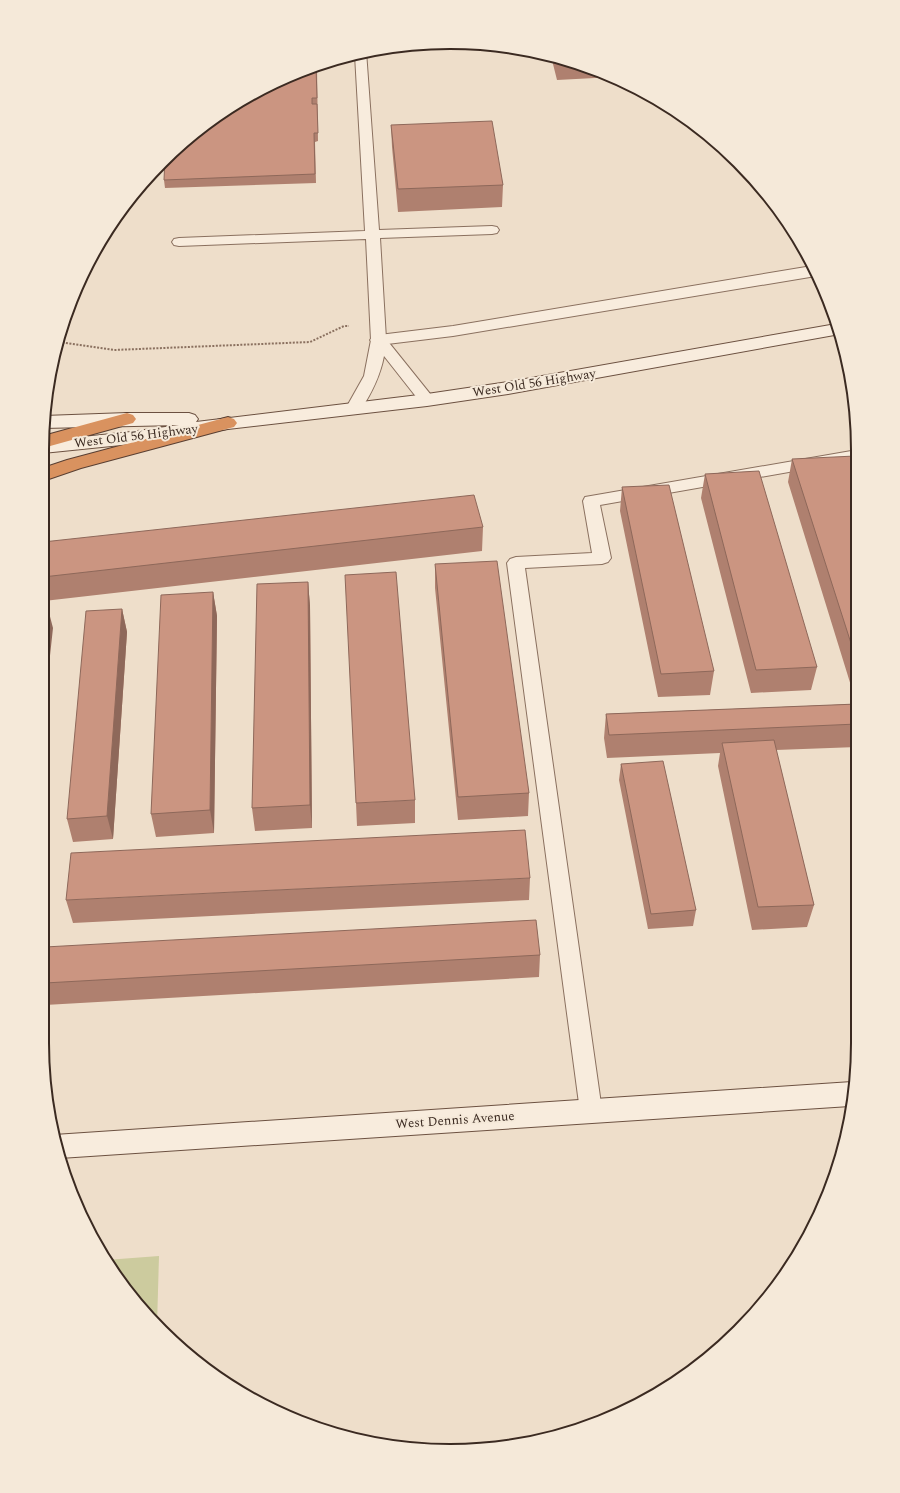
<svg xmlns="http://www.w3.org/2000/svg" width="900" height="1493" font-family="Spectral,serif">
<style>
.green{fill:#cccb9e}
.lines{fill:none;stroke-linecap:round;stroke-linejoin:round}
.lane-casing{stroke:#8a705f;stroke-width:2}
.street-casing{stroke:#8a705f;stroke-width:2}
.secondary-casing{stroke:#6c5141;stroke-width:2}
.highway-casing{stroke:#593f32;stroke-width:2}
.path{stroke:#8a705f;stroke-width:2;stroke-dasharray:2 1.5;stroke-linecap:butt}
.lane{fill:#f8ecdd;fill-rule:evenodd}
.street{fill:#f8ecdd;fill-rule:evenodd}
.secondary{fill:#f8ecdd;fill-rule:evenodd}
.highway{fill:#d9925f;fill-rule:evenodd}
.wall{fill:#af806f}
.shaded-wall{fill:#8e685a}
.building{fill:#cb9581;stroke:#8e685a}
.labels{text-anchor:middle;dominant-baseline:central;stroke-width:4;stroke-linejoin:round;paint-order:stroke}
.street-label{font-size:13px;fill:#3b2a21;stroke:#f5e9d9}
.rim{fill:none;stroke:#3b2a21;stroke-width:2}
</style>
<rect width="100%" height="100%" fill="#eedeca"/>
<path class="green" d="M159,1256L157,1326L126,1291L106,1260Z"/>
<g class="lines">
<g class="lane-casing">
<path id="lane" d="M366,51L379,230L492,226L497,227L499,230L497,233L492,234L380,238L386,339L435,400L433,403L427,405L421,403L384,356C380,377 371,394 360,411L354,413L348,411L346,408L364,376L371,340L366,239L179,246L174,245L172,242L174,239L179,238L365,231L355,55Z
M857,450V460L600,505L611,558L608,562L602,564L525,568L602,1111L599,1118L591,1121L583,1118L580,1111L507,563L510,559L516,557L592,553L583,501L585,497Z"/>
</g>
<g class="street-casing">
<path id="street" d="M812,266L816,276L453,336L379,345L373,344L370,340L373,336L379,335L453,326Z"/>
</g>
<g class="secondary-casing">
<path id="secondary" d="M836,324L840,334L508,394L427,406L228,429L131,444L43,453V441L131,432L179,425L43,428L44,416L127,413H189L195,415L198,419L196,422L427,394L508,382Z
M852,1082L854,1083L850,1106L60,1158L54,1135Z"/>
</g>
<g class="highway-casing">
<path id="highway" d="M127,413L133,415L136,419L133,423L43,448V436Z
M228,417L234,419L237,423L234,427L81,468L43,481V468L67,460Z"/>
</g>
<path class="path" d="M59,342L114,350L310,342L344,326H349"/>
<use href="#lane" class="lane"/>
<use href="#street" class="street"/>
<use href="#secondary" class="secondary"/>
<use href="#highway" class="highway"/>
</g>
<path class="wall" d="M551,56L606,73L614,77L557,80Z
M317,66L318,141L315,142L316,183L165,188L164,180Z
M391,125L503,185L502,207L398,212L392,147Z
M792,459L857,463V688L852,689L788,482Z
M705,474L817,667L811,690L751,693L701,498Z
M622,487L714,671L710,695L658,697L620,511Z
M483,527L482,551L44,601L43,542Z
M435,564L529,793L528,816L458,820L435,588Z
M308,582L310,606L312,828L255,831L252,808Z
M213,592L217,616L214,833L156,837L151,814Z
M122,609L127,632L113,839L73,842L67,819Z
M857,704V747L776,750L814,905L807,927L752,930L718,766L720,753L607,758L604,738L606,714Z
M621,764L696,910L693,926L648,929L619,780Z
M415,800V823L357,826L356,803Z
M530,878L529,900L73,923L66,900Z
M45,947L540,955L539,977L45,1005Z"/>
<path class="shaded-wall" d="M308,582L310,606L312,828L310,805Z
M213,592L217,616L214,833L210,810Z
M47,605L53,628L44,711V633Z
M122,609L127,632L113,839L107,816Z"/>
<path class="building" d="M316,66L317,98H312V104H317L318,133H314L315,174L164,180L165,158L224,111L294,73Z
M492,121L503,185L398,189L391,125Z
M855,456L857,463V662L792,459Z
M759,471L817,667L756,670L705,474Z
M669,485L714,671L661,674L622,487Z
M474,495L483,527L43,577V542Z
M497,561L529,793L458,797L435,564Z
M396,572L415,800L356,803L345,575Z
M308,582L310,805L252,808L257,584Z
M213,592L210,810L151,814L161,595Z
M44,605H47L44,633Z
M122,609L107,816L67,819L86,611Z
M857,704V724L609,735L606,714Z
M774,740L814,905L758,907L722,743Z
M663,761L696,910L651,914L621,764Z
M525,830L530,878L66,900L71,853Z
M536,920L540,955L45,983V947Z"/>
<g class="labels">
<g class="street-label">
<text transform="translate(534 383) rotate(-9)">West Old 56 Highway</text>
<text transform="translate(136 436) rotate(-7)">West Old 56 Highway</text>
<text transform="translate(455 1120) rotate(-4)">West Dennis Avenue</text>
</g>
</g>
<path d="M0 0H900V1493H0ZM450 49H450A401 401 0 0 1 851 450V1043A401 401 0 0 1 450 1444H450A401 401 0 0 1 49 1043V450A401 401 0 0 1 450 49Z" fill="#f5e9d9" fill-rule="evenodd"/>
<path class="rim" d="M450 49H450A401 401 0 0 1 851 450V1043A401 401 0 0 1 450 1444H450A401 401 0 0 1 49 1043V450A401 401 0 0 1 450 49Z"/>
</svg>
